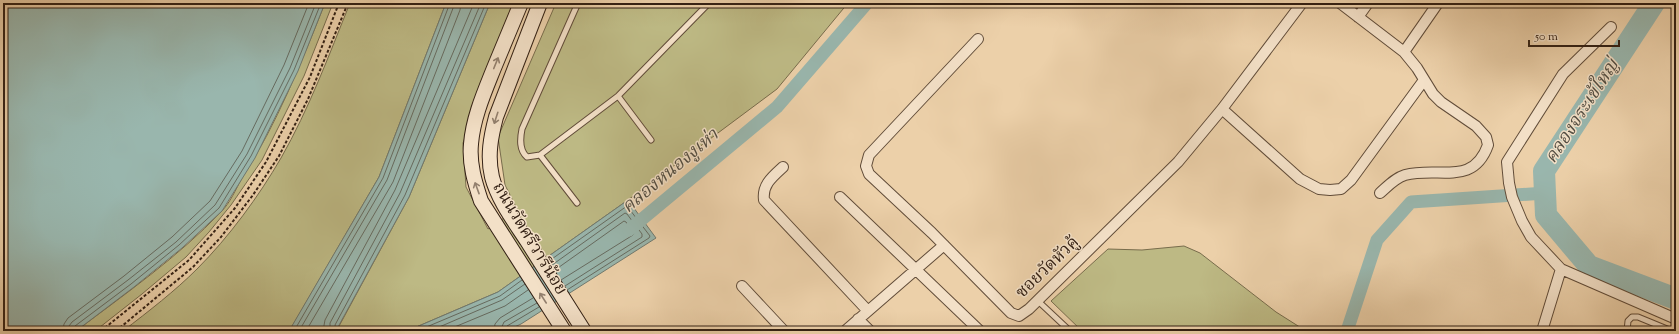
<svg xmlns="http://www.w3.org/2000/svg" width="1679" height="334" font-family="'Sorts Mill Goudy','Noto Serif Thai',serif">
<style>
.green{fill:#bdb984;stroke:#786c4c}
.water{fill:#99b6ad;stroke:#707a70}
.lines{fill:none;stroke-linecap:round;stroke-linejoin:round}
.shore{stroke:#666b60;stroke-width:1}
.canal{stroke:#99b6ad;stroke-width:13}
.river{stroke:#99b6ad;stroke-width:22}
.service-casing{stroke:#614c39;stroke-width:7}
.minor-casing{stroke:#614c39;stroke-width:12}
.secondary-casing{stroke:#332014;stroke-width:16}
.path{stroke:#332014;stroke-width:2;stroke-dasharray:3 2;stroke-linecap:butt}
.service{stroke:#f3e0c7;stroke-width:5}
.minor{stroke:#f3e0c7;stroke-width:10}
.secondary{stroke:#f3e0c7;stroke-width:14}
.oneway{stroke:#93806e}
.labels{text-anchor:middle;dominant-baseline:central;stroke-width:3;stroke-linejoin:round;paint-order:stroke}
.street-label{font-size:17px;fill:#332014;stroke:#f3e0c7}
.water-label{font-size:18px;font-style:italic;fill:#524d42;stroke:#f3e0c7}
</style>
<rect width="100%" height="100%" fill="#ecd0a9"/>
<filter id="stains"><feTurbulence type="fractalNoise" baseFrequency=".005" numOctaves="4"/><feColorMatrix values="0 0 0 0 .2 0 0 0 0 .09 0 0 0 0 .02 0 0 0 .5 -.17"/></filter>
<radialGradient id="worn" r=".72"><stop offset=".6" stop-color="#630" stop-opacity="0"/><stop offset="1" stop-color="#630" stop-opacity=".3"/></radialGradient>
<path class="green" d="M325,3H333L304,76L262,160L231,205L209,232L186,257L142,294L95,331H76C125,294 178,257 221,212C230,203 236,189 242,178C277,124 301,63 325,3Z
M350,3H446L379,177L290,330L123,331C149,311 175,291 197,269C229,237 259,196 281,158C309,109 329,55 350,3Z
M490,3H514L463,143L466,187L488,229L517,209L505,185L498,137L556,3H848L777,89L628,200L498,292L407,331H341L338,328L409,197Z
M1184,246L1200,253L1276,312L1306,331H1082L1051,301L1108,249L1142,250Z"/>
<path class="water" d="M3,3H325L298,71L255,158L222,211L182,248L134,287L76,331H3Z
M446,3H490L409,197L338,327L341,331H289L379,177Z
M628,200L656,238L521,324L506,331H407L498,292Z"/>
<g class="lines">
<path class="shore" d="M549,261L627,206L650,236L649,238L567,290
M552,265L625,213L627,214L642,234V237L565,286
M555,270L624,221L626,222L634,233L633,235L561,280
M63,331L64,324L68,318L124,276L172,237L210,201L242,151L284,65L309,3
M69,331V326L72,322L128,280L176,242L215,205L247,154L290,68L316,3
M74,331L75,326L131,284L179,245L219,208L251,156L294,70L321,3
M294,331L383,178L450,3
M299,331L387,180L455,3
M306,331L393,182L460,10L461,3
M323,331L325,320L395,190L474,3
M330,331V323L400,193L481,3
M336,331L335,325L405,195L486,3
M417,331L500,296L522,280
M430,331L502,300L525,284
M445,331L505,306L528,290
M494,331L495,324L500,318L533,298
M500,331L504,322L537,303
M505,331L507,326L539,307"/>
<path class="canal" d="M629,230L777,107L867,3
M1347,331L1377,240L1411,202L1545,193"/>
<path class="river" d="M1654,3L1544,171L1546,215L1589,266L1676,299"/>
<g class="service-casing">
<path id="service" d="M578,3L522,129C520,139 519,150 527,157L540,155L618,96L709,3
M618,96L651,140
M540,155L577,203
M1038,301L1070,331
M1627,331L1628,321L1632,317H1638L1672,331"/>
</g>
<g class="minor-casing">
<path id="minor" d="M1340,3L1404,52L1417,68L1433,94L1441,102L1476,126L1486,137L1488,145C1473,187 1439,166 1405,175C1395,178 1388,186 1380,193
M1358,17L1368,3
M1611,27L1563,74L1507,162L1509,183L1512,197L1522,221L1531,237L1561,269L1676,319
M978,39L869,155L866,166L869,174L932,233L1011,313L1019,316L1029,309L1178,162L1222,109L1302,3
M1404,52L1438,3
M1222,109L1300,179L1319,189L1330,190L1341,189L1351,180L1424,80
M783,167C772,177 762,185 764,200L868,311
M840,197L980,331
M742,286L784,331
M858,319L870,331
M845,331L944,245
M1542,331L1561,269"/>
</g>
<g class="secondary-casing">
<path id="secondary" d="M521,3C512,25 503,46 494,68C484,93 473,118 471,144C469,164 475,183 481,201L564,331
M540,3L496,117C491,136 487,156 492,177C498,200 514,221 527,241C546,271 565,301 584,331"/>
</g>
<path class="path" d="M101,331L189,260L235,208L266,162L310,77L339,3
M116,331L193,267L221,237L253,195L279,156L308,99L348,3"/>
<use href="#service" class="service"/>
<use href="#minor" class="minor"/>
<use href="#secondary" class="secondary"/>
</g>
<defs><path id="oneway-shaft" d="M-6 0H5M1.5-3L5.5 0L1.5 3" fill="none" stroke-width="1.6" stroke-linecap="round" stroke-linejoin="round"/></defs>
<g class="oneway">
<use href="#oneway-shaft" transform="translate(496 63) rotate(-68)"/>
<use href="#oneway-shaft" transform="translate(496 118) rotate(108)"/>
<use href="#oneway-shaft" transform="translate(477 188) rotate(-110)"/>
<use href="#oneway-shaft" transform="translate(543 298) rotate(-123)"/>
</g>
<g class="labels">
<g class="street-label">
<text transform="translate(529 239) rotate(59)">ถนนวัดศรีวารีน้อย</text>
<text transform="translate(1048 268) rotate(-44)">ซอยวัดหัวคู้</text>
</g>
<g class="water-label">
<text transform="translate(1583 112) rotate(-57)">คลองจระเข้ใหญ่</text>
<text transform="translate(671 172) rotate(-40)">คลองหนองงูเห่า</text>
</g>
</g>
<rect width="1679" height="334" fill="none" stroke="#ecd0a9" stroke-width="16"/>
<rect x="4" y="4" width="1671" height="326" fill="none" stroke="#332014" stroke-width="2"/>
<rect x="8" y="8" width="1663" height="318" fill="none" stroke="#332014"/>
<path d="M1529 40v6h90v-6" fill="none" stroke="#332014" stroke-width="2"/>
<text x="1535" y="40" font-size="12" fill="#332014" stroke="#f3e0c7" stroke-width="3" paint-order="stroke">50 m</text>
<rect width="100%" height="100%" filter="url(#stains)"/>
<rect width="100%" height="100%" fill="url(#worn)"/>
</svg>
